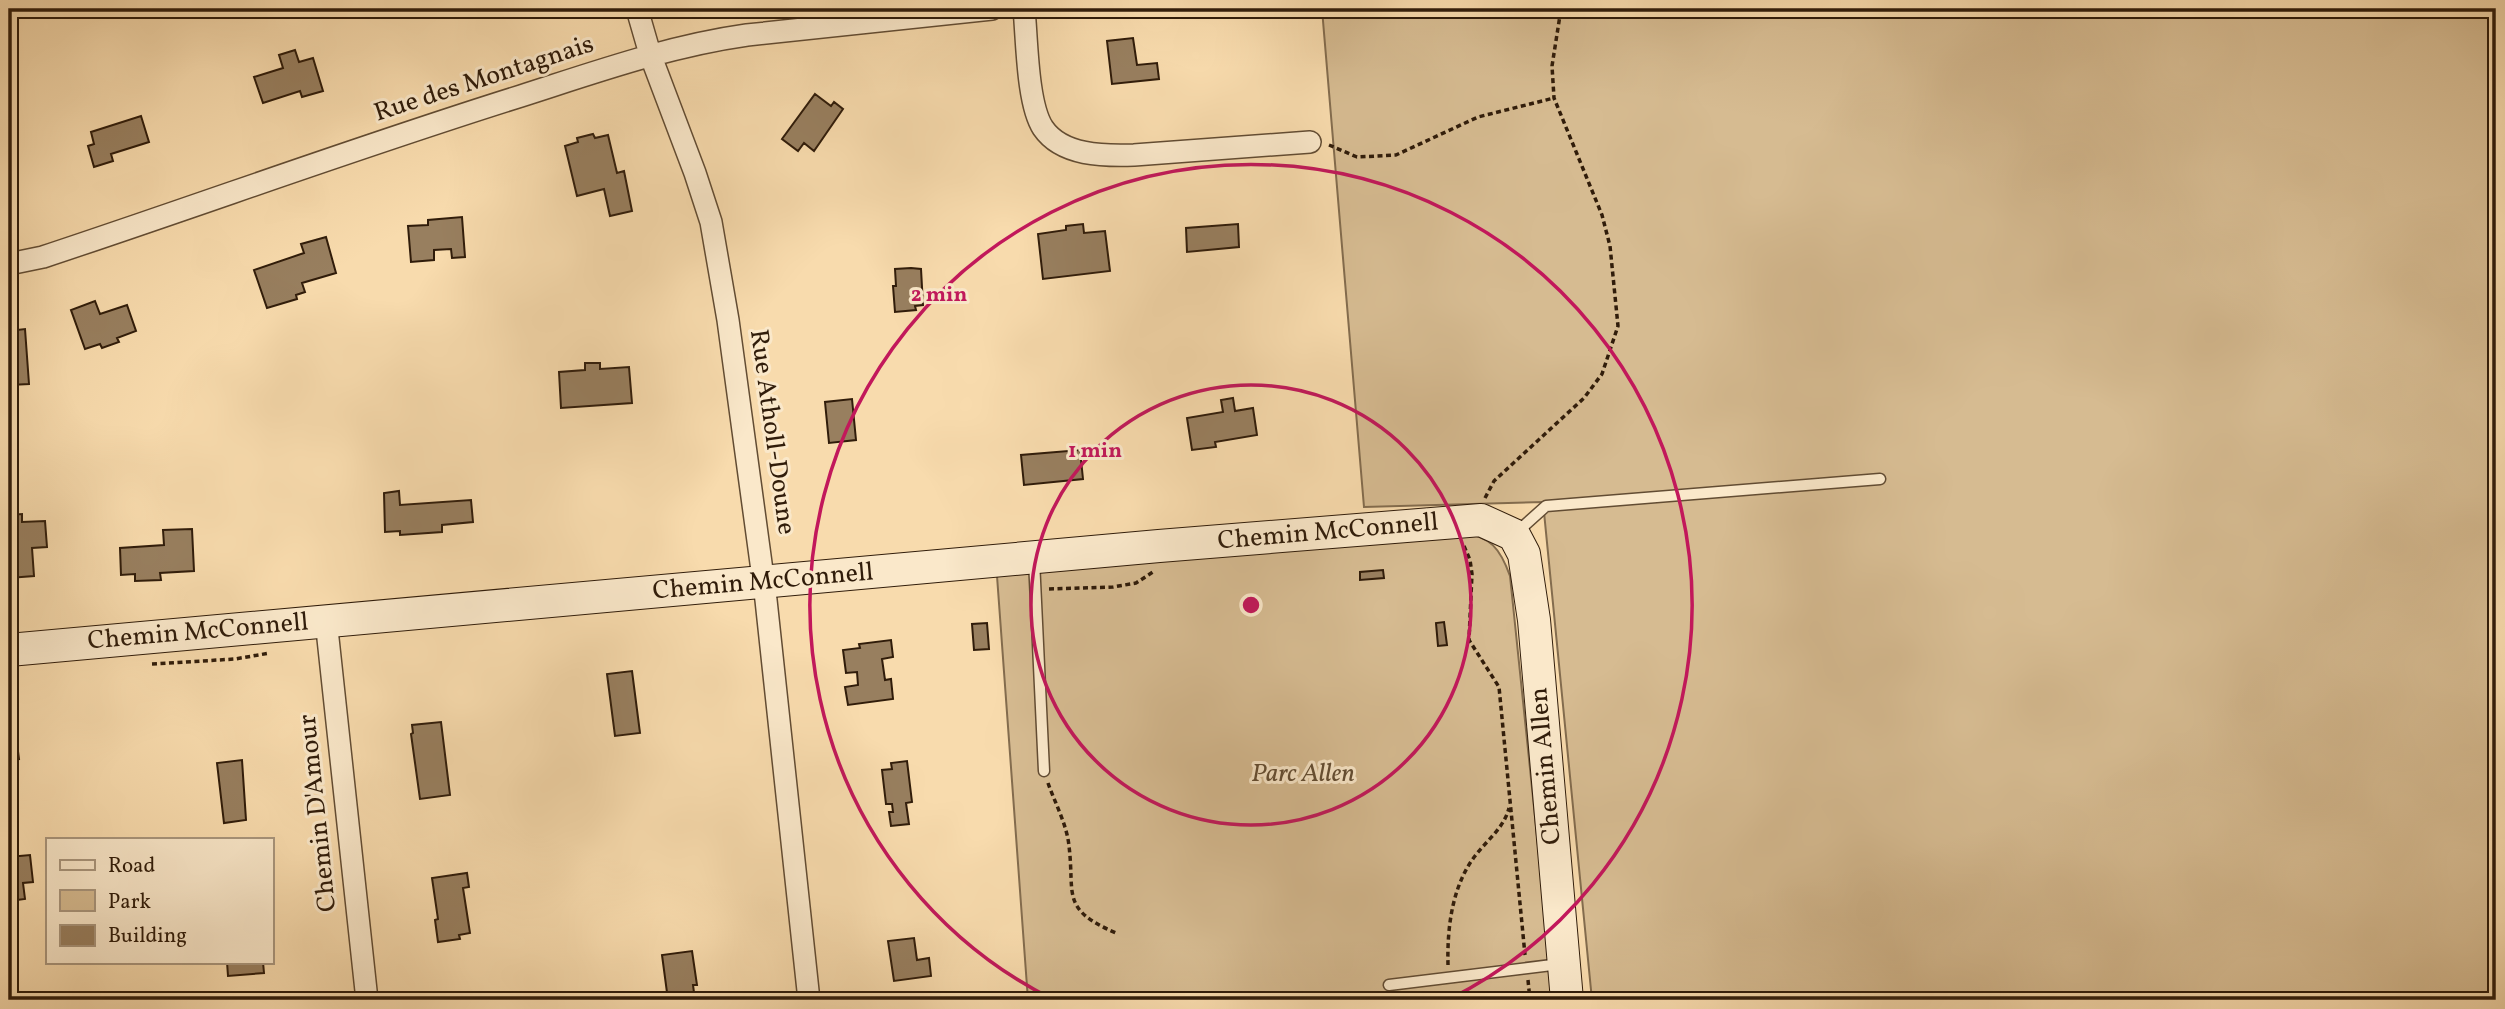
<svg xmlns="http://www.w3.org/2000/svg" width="2505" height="1009" font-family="Vollkorn,serif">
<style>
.green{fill:#d6bb91;stroke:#836c4e;stroke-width:2}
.building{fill:#987f5f;stroke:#301c0a;stroke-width:2}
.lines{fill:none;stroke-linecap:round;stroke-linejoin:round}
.lane-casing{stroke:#624c33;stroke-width:13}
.street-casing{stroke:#624c33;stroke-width:24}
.secondary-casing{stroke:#301c0a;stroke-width:34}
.path{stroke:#301c0a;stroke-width:3.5;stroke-dasharray:5 3.5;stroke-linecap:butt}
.lane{stroke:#fae8ca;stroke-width:10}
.street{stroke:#fae8ca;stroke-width:21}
.secondary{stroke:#fae8ca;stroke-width:32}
.ring{fill:none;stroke:#c2185b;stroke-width:3.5}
.labels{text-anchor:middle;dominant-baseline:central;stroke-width:6;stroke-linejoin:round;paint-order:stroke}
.street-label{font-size:26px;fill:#301c0a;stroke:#fae8ca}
.park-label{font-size:26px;font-style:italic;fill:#624c32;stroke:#fae8ca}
.centre{fill:#c2185b;stroke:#fae8ca;stroke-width:3.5}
.ring-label{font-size:21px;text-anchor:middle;font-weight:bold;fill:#c2185b;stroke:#fae8ca;stroke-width:6;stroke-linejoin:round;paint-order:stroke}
</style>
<rect width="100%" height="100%" fill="#f8dbad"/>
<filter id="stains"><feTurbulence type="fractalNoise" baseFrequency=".00286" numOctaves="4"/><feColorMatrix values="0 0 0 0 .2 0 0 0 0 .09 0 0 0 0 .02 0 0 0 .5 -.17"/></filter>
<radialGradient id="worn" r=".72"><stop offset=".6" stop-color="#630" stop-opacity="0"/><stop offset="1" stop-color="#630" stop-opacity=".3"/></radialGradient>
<path class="green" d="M1322,9H2496V1000H1592L1543,502L1364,507Z
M1461,532C1491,537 1500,548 1510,576L1554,1000H1028L997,576Z"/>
<path class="building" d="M1133,38L1137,65L1157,63L1159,79L1112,84L1107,41Z
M295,50L299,62L313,58L323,91L302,97L300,91L263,103L254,77L283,68L279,55Z
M815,94L831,106L834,102L843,109L814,151L804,143L798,151L782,139Z
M141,116L149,142L111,154L113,161L94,167L88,146L94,144L91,132Z
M593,134L595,138L608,135L617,173L624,171L632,211L610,216L604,189L577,196L565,146L578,142L577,138Z
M462,217L465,257L452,258L451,249L434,250V260L411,262L408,226L428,225V220Z
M1083,224L1084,233L1105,231L1110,271L1043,279L1038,234L1066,230V226Z
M1238,224L1239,247L1187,252L1186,228Z
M326,237L336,273L302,283L305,292L296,295L297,299L267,308L254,270L304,253L301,244Z
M911,268L921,269L923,305L915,306L916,310L895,312L893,286H896L895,269Z
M95,301L100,314L127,305L136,331L117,338L119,342L102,348L100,344L85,349L71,310Z
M25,329L29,384L10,385L9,331Z
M585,363H600V369L629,367L632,403L561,408L559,372L585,370Z
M1233,398L1235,411L1253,408L1257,435L1215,442L1216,447L1192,450L1187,418L1223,412L1221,400Z
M852,399L856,440L829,443L825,402Z
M1080,450L1083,479L1024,485L1021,455Z
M399,491L400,505L471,500L473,522L442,525V532L400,535V531L385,532L384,493Z
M22,514V522L45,521L47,547L32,548L34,576L9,578V515Z
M192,529L194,571L160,573L161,580L135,581V574L121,575L120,548L164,545L163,530Z
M1383,570L1384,578L1360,580V572Z
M1444,622L1447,645L1438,646L1436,623Z
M987,623L989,649L974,650L972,624Z
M891,640L893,657L882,659L885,680L891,679L893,699L848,705L845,687L858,685L857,672L846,673L843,650L860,648L859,644Z
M632,671L640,733L615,736L607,674Z
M441,722L450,795L420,799L411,734L413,733L412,725Z
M15,728L19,759L9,760V729Z
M242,760L246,820L224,823L217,763Z
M907,761L912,802L906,803L909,824L891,826L889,812H893L892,804H886L882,770L892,769L891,763Z
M30,855L33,882L23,883L25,899L9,901V857Z
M467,873L469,887L463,888L470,933L459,935L460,939L438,942L435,920L438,919L432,878Z
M914,938L917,960L929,958L931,976L894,981L888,941Z
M692,951L697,985H693L695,1000H668L662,955Z
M227,962H263L264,973L228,976Z"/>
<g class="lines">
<g class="lane-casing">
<path id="lane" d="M1516,533L1546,506L1880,479
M1034,560L1044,771
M1389,985L1560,964"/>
</g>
<g class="street-casing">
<path id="street" d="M637,9L650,54L695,173L711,222L728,320L766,600L809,1000
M1024,9C1027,38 1027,104 1043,128C1062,156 1104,156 1134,155L1310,142
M9,264L43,257C203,204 361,146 521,96C596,72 669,46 747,35L992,9
M326,620L367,1000"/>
</g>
<g class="secondary-casing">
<path id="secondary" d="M9,650L1159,546L1481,520L1514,535L1524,554L1534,620L1567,1000"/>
</g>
<path class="path" d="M1329,145L1357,157L1396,155L1478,117L1554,98
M1485,498L1494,481L1584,398L1602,374L1618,326L1610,246L1602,215L1554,98L1552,66L1561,9
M1464,546L1470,560L1472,574L1469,640L1499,687L1525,955
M1049,589L1113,587L1136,583L1153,572
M152,664L235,659L270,653
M1048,783C1055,803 1067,825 1069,846C1075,895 1060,909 1116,933
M1448,965C1447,928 1452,886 1475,856C1487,840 1504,828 1509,808
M1528,980L1530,1000"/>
<use href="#lane" class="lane"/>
<use href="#street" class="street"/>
<use href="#secondary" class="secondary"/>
</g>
<g class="ring">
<circle cx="1251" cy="605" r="220"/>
<path d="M1054 1000A441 441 0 1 1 1448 1000"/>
</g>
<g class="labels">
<g class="street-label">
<text transform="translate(484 79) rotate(-18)">Rue des Montagnais</text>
<text transform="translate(772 432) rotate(82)">Rue Atholl-Doune</text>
<text transform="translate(1328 532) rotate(-5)">Chemin McConnell</text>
<text transform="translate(763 582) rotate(-5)">Chemin McConnell</text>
<text transform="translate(198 632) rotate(-5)">Chemin McConnell</text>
<text transform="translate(1546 766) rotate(-95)">Chemin Allen</text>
<text transform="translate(318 813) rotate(-96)">Chemin D'Amour</text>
</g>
<g class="park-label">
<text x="1303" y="774">Parc Allen</text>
</g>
</g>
<circle cx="1251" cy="605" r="10" class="centre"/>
<g class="ring-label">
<text x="939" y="301">2 min</text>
<text x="1095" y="457">1 min</text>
</g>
<rect width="2505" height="1009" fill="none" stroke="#f8dbad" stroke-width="35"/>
<rect x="10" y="10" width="2484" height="988" fill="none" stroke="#301c0a" stroke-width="3.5"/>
<rect x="18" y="18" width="2470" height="974" fill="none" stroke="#301c0a" stroke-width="2"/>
<rect x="46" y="838" width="228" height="126" fill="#fae8ca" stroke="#a9967d" stroke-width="2"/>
<rect x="60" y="860" width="35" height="10" fill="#fae8ca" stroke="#a9967d" stroke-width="2"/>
<text x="108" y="872" font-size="21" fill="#301c0a">Road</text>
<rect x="60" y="890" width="35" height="21" fill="#d6bb91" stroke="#a9967d" stroke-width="2"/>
<text x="108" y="908" font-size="21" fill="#301c0a">Park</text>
<rect x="60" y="925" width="35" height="21" fill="#987f5f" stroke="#a9967d" stroke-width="2"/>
<text x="108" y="942" font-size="21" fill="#301c0a">Building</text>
<rect width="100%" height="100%" filter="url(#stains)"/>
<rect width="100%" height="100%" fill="url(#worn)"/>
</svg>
